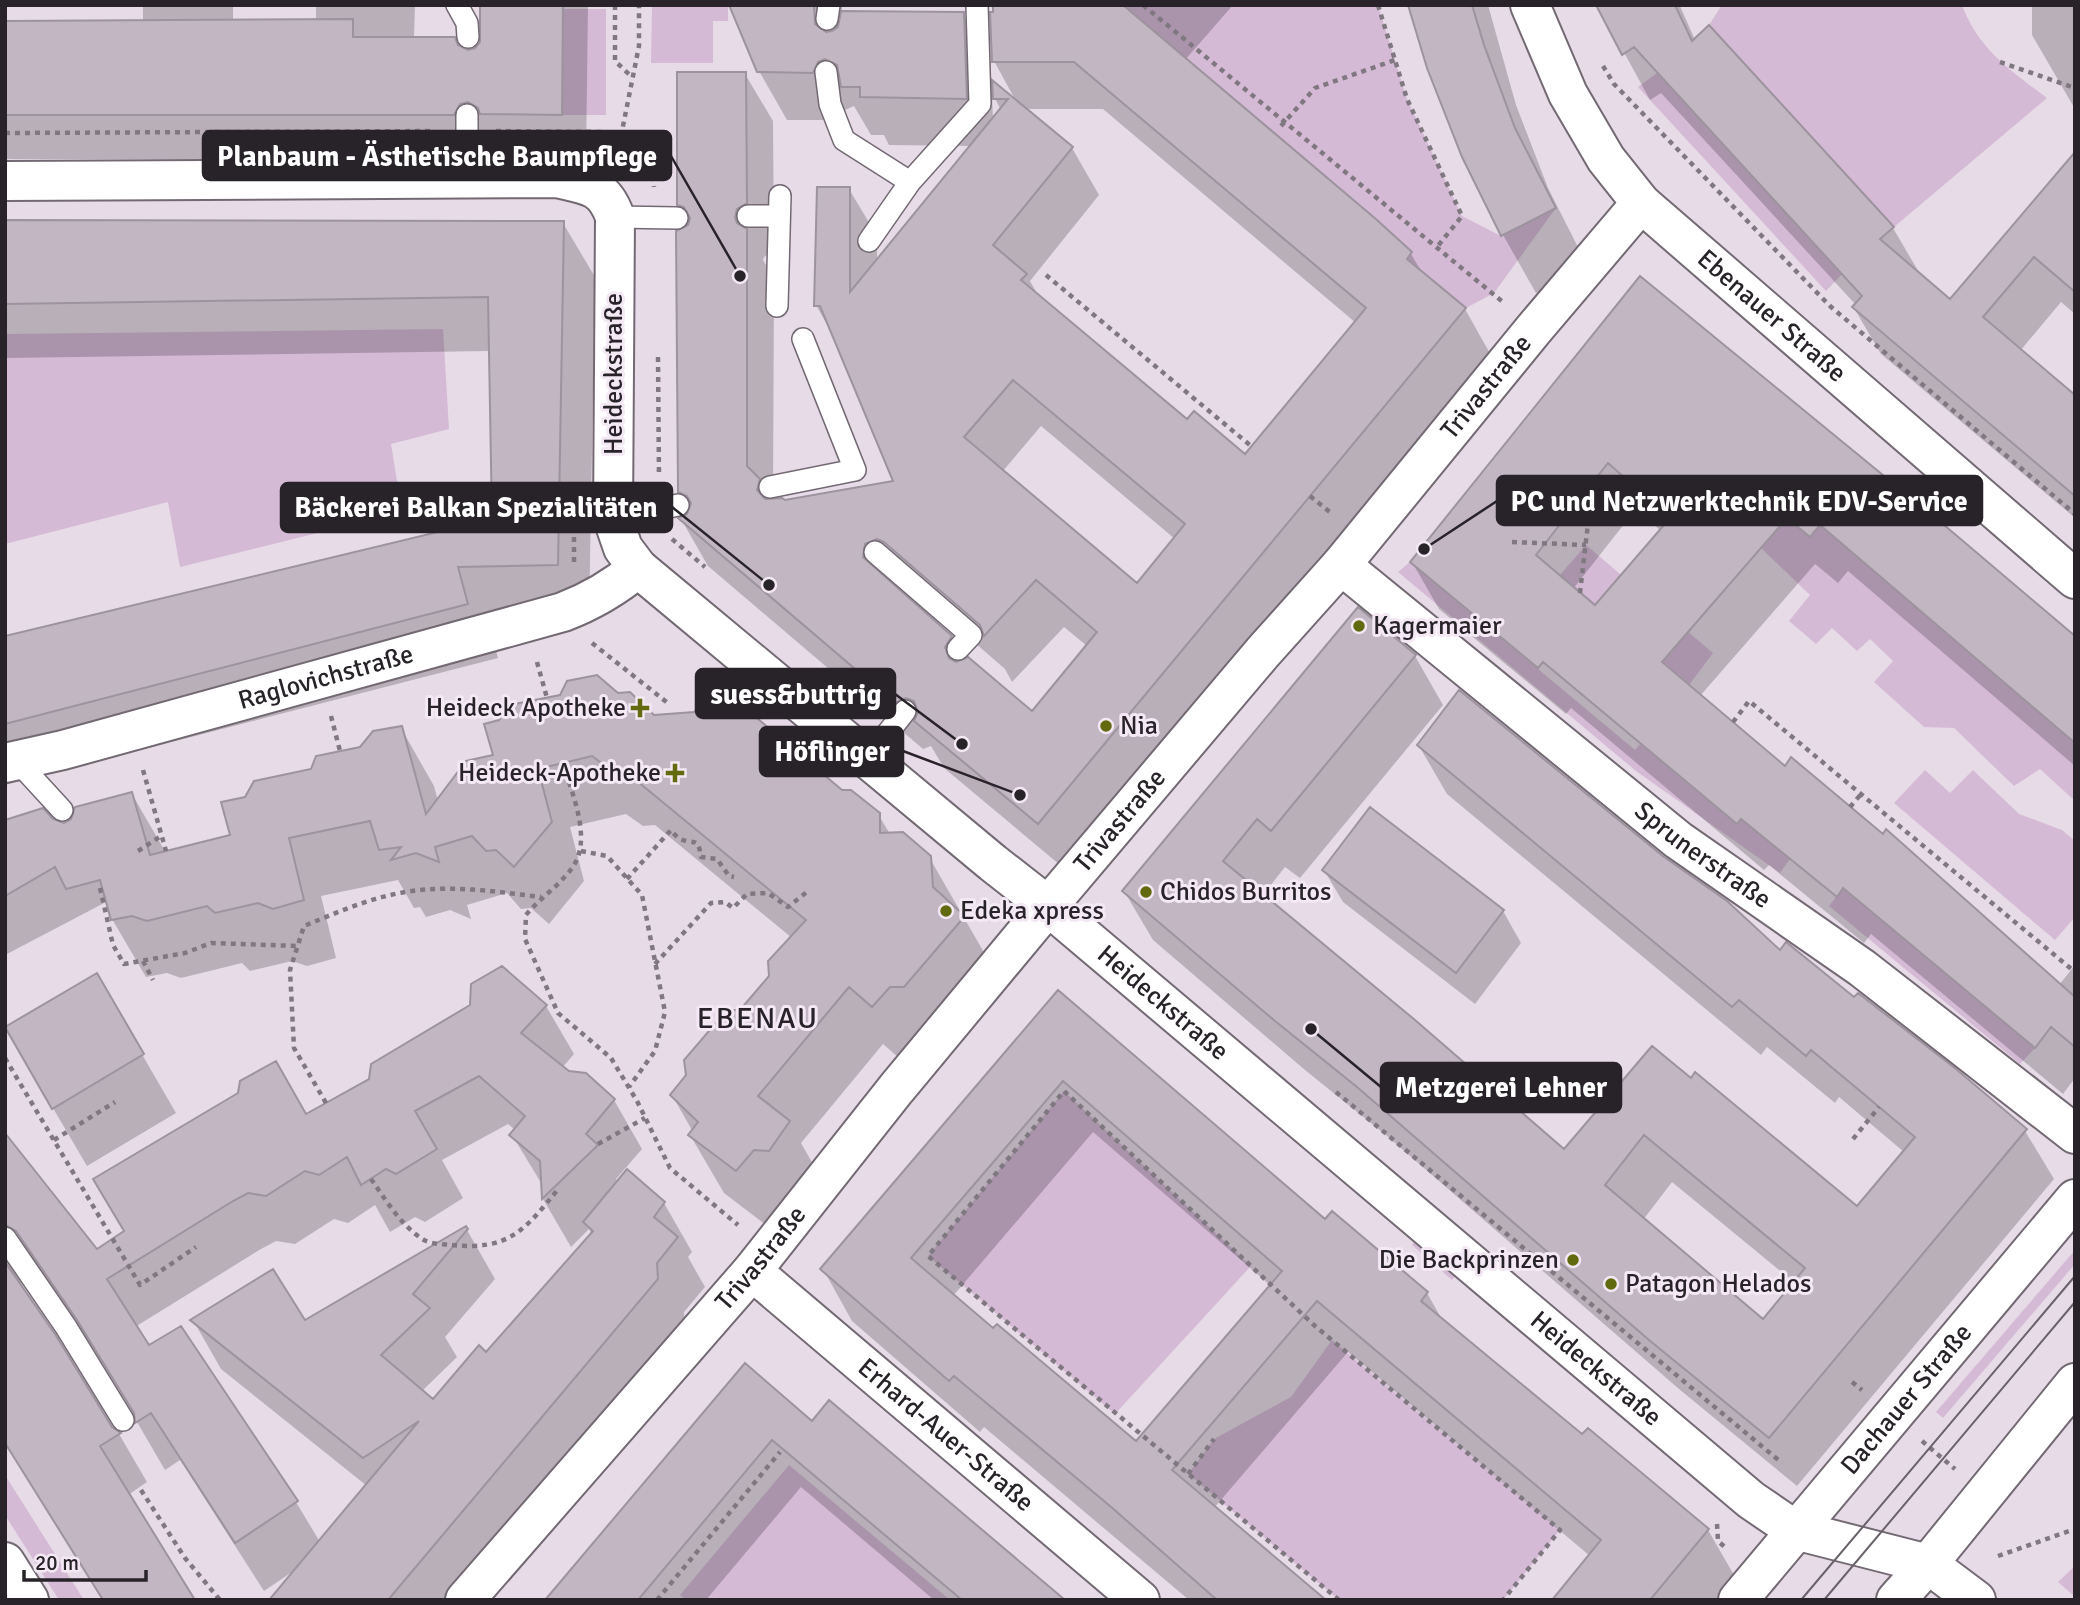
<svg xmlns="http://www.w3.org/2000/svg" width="2080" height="1605" font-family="Signika,sans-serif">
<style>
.green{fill:#d5bad6}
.shadow{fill:#0003;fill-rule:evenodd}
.building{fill:#c1b6c2;stroke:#9d939e;stroke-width:2;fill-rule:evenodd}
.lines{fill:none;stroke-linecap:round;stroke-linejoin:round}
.service-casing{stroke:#736973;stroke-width:24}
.minor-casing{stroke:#736973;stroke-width:42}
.secondary-casing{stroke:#736973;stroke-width:42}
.path{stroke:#807880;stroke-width:4.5;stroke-dasharray:5 5;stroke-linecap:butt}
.service{stroke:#fff;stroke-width:21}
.minor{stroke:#fff;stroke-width:38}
.secondary{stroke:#fff;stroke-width:38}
.tram{stroke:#696269;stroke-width:2}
.poi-dot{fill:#616a0e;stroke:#f4e8f4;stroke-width:2.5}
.labels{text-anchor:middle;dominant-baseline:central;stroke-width:6;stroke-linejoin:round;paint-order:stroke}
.street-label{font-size:26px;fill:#272328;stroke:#f4e8f4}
.poi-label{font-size:26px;fill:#272328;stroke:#f4e8f4;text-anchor:start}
.quarter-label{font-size:30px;letter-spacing:2px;fill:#272328;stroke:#f4e8f4}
.leader{fill:none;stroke:#272328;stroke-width:2.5}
.callout-dot{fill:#272328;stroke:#f4e8f4;stroke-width:2.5}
.callout{fill:#272328;stroke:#272328;stroke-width:2.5}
.callout-label{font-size:28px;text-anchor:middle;font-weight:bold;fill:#fff}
</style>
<rect width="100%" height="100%" fill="#e7dbe7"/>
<path class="green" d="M652,5H728V21H713V63H651Z
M1123,5H1378L1407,99L1462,216L1501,236L1556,208L1494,293L1466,308L1407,259L1412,252L1377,220Z
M1722,5H1962C1979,50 2010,70 2047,98L1894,227L1709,25Z
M563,9H606V115H562Z
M1657,73L1842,274L1826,291L1638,87Z
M443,329L449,429L391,444L402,512L180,567L168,502L5,544V334Z
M1784,516L1810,537L1820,525L2075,743V801L2040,769L2014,786L1954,728L1924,727L1874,682L1893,661L1870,639L1857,651L1832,628L1816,644L1789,621L1810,595L1761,548Z
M1586,545L1713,653L1689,685L1559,576Z
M1410,562L1635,750L1640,744L1736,824L1741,819L1790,859L1780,873L1636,771L1398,572Z
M1925,770L1950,793L1973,770L2019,814L2062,830L2075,841V917L2055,940L1894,803Z
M1843,888L2035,1048L2020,1064L1829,906Z
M1064,1091L1251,1266L1115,1414L928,1256Z
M1418,1237L1458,1272L1452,1280L1412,1245Z
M2075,1250V1264L1943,1418L1936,1412Z
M1332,1340L1560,1530L1503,1600H1339L1188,1474L1214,1439L1291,1397Z
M789,1465L950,1600H686L680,1595Z
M5,1475L84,1600H59L5,1515Z
M2075,1566V1597L2058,1582Z"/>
<path class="shadow" d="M143,5H233V22L316,21V5H415L414,39L459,47L470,52L481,44L483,5H588L586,159L507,158L503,150L494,145L485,148L479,159H5V23L143,22Z
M731,5H842V13L963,14L991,62V82L1017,103L994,61V5H1233L1185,60L1376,221L1411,254L1423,274L1465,309L1492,357L1066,870L944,768L931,746L923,749L708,566L681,519L689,515L690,511L679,492L690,224L678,204L745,74L773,121L774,251L764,257L763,260L774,278L773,501L784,502L896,482L838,344L816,305L849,189L877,236V263L972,146L889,145L884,135H871L854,106L845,110L840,120H787L759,71ZM992,93L1001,110L993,120ZM1024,109H1103L1356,323L1246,457L1187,422L1039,297L1030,281L1099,195L1072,148ZM1041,426L1175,539L1138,586L1002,472ZM899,586L913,589L1005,669L1012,682L1064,627L1087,646L1032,713L964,661L951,637L895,589Z
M1410,5H1488L1516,105L1548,188L1588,267L1536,293L1503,235Z
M1598,5H1683L1680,6L1695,40L1893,228L1920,274L1950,302L2075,154V314L2061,302L2020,351L2075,397V518L1881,354L1854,308L1856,305L1661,93L1650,100Z
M2032,5H2075V109L2032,35Z
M5,221L563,223L595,277L589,619L488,621L498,658L5,785V638L493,520L490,351L5,358Z
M1640,279L2075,638V766L1848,571L1838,583L1815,564L1700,696L1785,769L2059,985L2075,965V1078L2063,1094L1871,934L1864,943L1769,865L1764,870L1571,708L1566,714L1439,609L1412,562ZM1636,509L1661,531L1595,607L1573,589Z
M1415,656L1443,705L1300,878L1285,867L1262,896L1564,1151L1652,1049L1858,1208L1904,1152L1839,1097L1835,1103L1767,1047L1761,1055L1447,794L1419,746L1663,858L1780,953L2025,1131L2054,1179L1797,1486L1679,1389L1387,1136L1305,1070L1153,940L1124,891ZM1672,1182L1795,1283L1763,1322L1643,1220Z
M617,695L654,717L841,792L878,814L890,834L929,857L997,975L906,1064L883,1044L801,1143L822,1180L770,1228L724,1193L690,1135L693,1132L672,1095L771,976L792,938L655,825L643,826L626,814L570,827L584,881L549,924L531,908L521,909L507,893L467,905L471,919L450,910L426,917L420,907L414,908L398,880L321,896L336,958L307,966L292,961L250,971L242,963L181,978L167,973L146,977L112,919L108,901L5,955V822L66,824L132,794L166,853L233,836L246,799L361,749L401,728L434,786L438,801L495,756Z
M1324,870L1503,911L1521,943L1475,1004L1343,902Z
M96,975L176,1113L87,1166L40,1086Z
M1058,992L1325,1222L1427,1293L1443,1321L1582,1437L1588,1430L1708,1530L1738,1582L1723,1600H1554L1590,1556L1348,1352L1214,1508L1323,1600H1189L984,1427L980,1432L852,1321L823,1269ZM1093,1132L1271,1286L1137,1443L953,1296Z
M546,1006L574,1054L562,1068L614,1100L642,1149L616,1179L618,1183L664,1203L692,1252L688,1257L705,1287L684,1312L685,1328L456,1600H271L295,1570L264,1591L180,1460L165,1470L137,1422L136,1416L107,1369L46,1279L26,1275L20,1286L111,1428L119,1434L147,1482L128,1495L5,1441V1136L97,1252L306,1116ZM508,1124L515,1130L512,1135L543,1186V1199L571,1247L589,1229L592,1235L487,1354L433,1401L422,1391L457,1357L445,1337L495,1279L467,1230L305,1322L193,1320L221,1369L367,1486L320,1542L296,1502L149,1348L135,1327L261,1249L276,1241L295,1244L334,1219L348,1223L375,1205L390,1232L415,1217L425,1222L463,1198L442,1160Z
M745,1365L812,1424L1063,1600H934L801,1487L706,1600H548Z"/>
<path class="building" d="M480,5H563L562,115L480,114L478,108L468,102L460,104L454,115H5V21L353,19V37H455L458,45L468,50L475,48L480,42Z
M729,5H814L815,24L826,32L832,31L838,27L841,11L964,12L967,99L860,97V87H841L837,65L825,59L818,62L813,73L757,72Z
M993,5H1123L1377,220L1412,252L1407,259L1466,308L1038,824L914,721L918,712L914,701L906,698L895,703L678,518L687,514L691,503L687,496L678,492L676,231L688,225L690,218L684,207L677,205V72H746L747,203L737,209L735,217L737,223L747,229V466L760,479L757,490L765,499L782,498L785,500L893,481L820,306H814L817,187H850V292L1008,99H993L992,80L1073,147L993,245L1027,274L1021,280L1187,419L1194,411L1245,454L1366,308L1074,62H992L990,12H993ZM1013,380L1185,524L1137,583L964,437ZM877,539L884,542L980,625L984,636L1036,580L1097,632L1032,711L968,657L956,662L949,658L945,647L952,636L863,557L865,544Z
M1408,5H1472L1484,45L1515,128L1556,208L1501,236L1462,157L1427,68Z
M1596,5H1675L1692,41L1709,25L1894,227L1880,239L1950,299L2075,152V292L2034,257L1983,317L2075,395V496L1852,307L1862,296L1634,47L1622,55Z
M5,220L564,221L558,565L458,567L468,604L5,724V636L492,519L488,297L5,304Z
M1640,276L1950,530L2075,636V743L1820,525L1810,537L1787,518L1662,662L1785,766L1791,757L1883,834L1886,829L2075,997V1047L2051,1027L2035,1048L1843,888L1837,897L1741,819L1737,824L1543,662L1538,668L1410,562ZM1608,463L1670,518L1595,605L1536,555Z
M1358,607L1416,655L1271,831L1257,819L1223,861L1415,1020L1564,1149L1652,1046L1691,1078L1695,1072L1857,1206L1915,1137L1811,1050L1806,1056L1739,1000L1732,1007L1417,745L1459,690L1664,857L1727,901L1780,950L1786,942L1854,997L1858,993L1956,1069L2027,1129L1769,1438L1649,1340L1357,1087L1275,1021L1122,891ZM1644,1135L1805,1268L1763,1319L1605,1185Z
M597,675L618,693L630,692L654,715L694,712L708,700L732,697L842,790H851L880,813V833L903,832L931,856L933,887L965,916L904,987H890L872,1007L849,987L758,1096L790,1121L769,1151L754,1150L736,1171L688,1135L698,1122L670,1095L686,1075L684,1060L727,1010H740L769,976L768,961L806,920L620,767L608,768L592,756L538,769L552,822L514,867L496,850L486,851L472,836L435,847L439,862L416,853L391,860L401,847L379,850L370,821L289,838L304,900L273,909L258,903L215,913L207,906L147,921L132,916L111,920L100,880L66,889L55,867L5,896V820L43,808L53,819L64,823L71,819L75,807L132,792L150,855L230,835L221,802L245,797L254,781L311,769L316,756L360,747L373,731L402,726L426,814L466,761L493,755L484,724L499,720L510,705L560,695L567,681Z
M1370,807L1504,910L1456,973L1322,870Z
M502,966L547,1005L521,1033L569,1071L586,1073L615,1099L586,1134L598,1145L542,1199L540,1161L509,1135L525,1116L479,1076L415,1111L437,1149L396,1174L386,1169L361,1185L347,1157L319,1175L305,1171L266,1196L248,1193L233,1201L107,1279L149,1345L181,1326L298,1501L235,1543L151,1413L135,1423L134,1413L77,1320L16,1231L5,1225V1133L97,1249L124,1231L93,1179L238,1093L240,1081L276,1061L306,1114L369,1079L371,1064L470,1005L471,984Z
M97,973L144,1054L52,1109L5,1027Z
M1058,990L1325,1219L1332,1211L1428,1292L1421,1301L1582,1434L1588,1428L1709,1529L1650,1600H1552L1601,1540L1317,1301L1172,1470L1326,1600H1217L1110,1506L954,1376L949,1381L820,1269ZM1063,1081L1282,1271L1136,1441L997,1324L993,1328L911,1258Z
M627,1169L665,1202L654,1217L678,1237L657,1263L658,1279L388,1600H269L419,1421L363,1458L190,1320L273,1269L305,1320L466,1226L468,1229L413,1294L430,1308L381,1355L433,1399L479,1345L486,1352L593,1231L583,1222Z
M5,1262L55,1334L112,1427L121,1433L100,1446L195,1600H103L5,1443Z
M745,1363L812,1421L829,1400L1065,1600H962L772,1440L638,1600H545Z"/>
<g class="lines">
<g class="service-casing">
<path id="service" d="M457,5L467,23L468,37
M827,19L829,5
M826,72L830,104L844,140L910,182L980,104L977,5
M467,179V115
M748,216H779
M615,217L677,218
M869,241L910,182
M777,306L780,196
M770,487L855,470L803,339
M613,519L678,505
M875,552L971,635L958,649
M868,758L905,711
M16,760L62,810
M5,1238L66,1327L123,1420"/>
</g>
<g class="minor-casing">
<g id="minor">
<path id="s1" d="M1530,5L1568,94L1606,159L1641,203L2075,579"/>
<path id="s2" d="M5,181L557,178C587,185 604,185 615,217L613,519L623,548L638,568L993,863L1048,906L1751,1500L1795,1530L1928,1564L1976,1600"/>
<path id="s3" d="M1341,565L1678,840L1862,968L2075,1134"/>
<path id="s4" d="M5,763L63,750L563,612C592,601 614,588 638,568"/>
<path id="s5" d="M752,1271L1140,1600"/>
<path d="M5,1562L29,1600"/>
<path id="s6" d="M465,1600L752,1271L896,1089L1048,906L1263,652L1341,565L1534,329L1641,203"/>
</g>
</g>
<g class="secondary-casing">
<g id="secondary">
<path id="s7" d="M1738,1600L2075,1199"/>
<path d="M1896,1600L1928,1564L2075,1383"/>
</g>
</g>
<path class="path" d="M615,5V61L632,77
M1143,5L1504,303
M1378,5L1407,99L1462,216L1437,247
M2000,62L2075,88
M1603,66L1614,84L1830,306L2075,514
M1281,126L1315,88L1395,60
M496,131L605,132L621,136L651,160L654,187
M5,133L435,131
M617,156L639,46V5
M1046,275L1251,446
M658,357L659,477
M1310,496L1331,513
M672,539L705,567
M1512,542L1586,545
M574,562V536
M1580,593L1589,515
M592,643L669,704
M537,662L547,698
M331,716L340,751
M1733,722L1749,701L2075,972
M563,763C572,794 593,840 572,868C559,886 540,898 526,915L525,939L558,1013L611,1058L637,1101L670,1168L738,1225
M143,770L166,851
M1850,807L1862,793
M138,851L161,836
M581,851L607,856L642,895L665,1012L655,1051L629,1087
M627,879L671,830C672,832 678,838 680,839C695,845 698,836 701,857L717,859L729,876L734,877
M100,888L113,945L124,964L185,953L211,943L298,946
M143,961L153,980
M655,964L711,903L725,902L733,908L747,894L768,893L788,907L808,891
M5,1058L140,1285L196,1247
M1336,1092L1782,1463
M326,1103L294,1048L290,970L304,926C338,912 374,896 412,891C455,885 499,892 541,897
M1853,1139L1879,1107
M54,1140L115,1102
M598,1144L645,1118
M371,1179C386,1200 401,1226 424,1240C431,1244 442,1244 451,1245C509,1251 525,1230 559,1188
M1852,1382L1862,1390
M1922,1441L1955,1469
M1188,1474L1214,1439
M141,1490L185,1558L220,1600
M1717,1524L1718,1541L1727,1549
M1998,1556L2075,1529
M657,1600L780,1452
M1339,1600L928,1256L1064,1091L1315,1326L1560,1530L1503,1600"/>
<use href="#service" class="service"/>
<use href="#minor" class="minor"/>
<use href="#secondary" class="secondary"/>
<path class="tram" d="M1801,1600L2075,1276
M1824,1600L2075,1302"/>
</g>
<g class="poi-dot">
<circle cx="1359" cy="626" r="7"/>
<path d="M636.5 697.5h7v7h7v7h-7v7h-7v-7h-7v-7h7z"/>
<circle cx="1106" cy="726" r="7"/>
<path d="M671.5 762.5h7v7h7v7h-7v7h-7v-7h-7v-7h7z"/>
<circle cx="1146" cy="892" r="7"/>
<circle cx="946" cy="911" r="7"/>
<circle cx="1573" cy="1260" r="7"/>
<circle cx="1611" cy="1284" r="7"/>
</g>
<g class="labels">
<g class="street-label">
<text stroke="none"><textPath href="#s1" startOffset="401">Ebenauer Straße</textPath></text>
<text transform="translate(614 374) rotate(-90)">Heideckstraße</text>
<text stroke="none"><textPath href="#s6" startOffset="1586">Trivastraße</textPath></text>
<text stroke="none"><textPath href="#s4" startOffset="332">Raglovichstraße</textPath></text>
<text stroke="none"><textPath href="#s6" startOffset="1018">Trivastraße</textPath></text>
<text stroke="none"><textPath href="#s3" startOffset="464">Sprunerstraße</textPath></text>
<text stroke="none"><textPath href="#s2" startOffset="1666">Heideckstraße</textPath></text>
<text stroke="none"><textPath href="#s6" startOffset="452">Trivastraße</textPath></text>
<text stroke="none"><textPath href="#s2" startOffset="2233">Heideckstraße</textPath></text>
<text stroke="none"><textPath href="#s7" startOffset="262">Dachauer Straße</textPath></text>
<text stroke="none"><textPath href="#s5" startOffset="254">Erhard-Auer-Straße</textPath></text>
</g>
<g class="poi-label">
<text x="1373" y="626">Kagermaier</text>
<text x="626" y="708" text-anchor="end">Heideck Apotheke</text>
<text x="1120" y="726">Nia</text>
<text x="661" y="773" text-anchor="end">Heideck-Apotheke</text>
<text x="1160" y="892">Chidos Burritos</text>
<text x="960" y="911">Edeka xpress</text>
<text x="1559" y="1260" text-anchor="end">Die Backprinzen</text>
<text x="1625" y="1284">Patagon Helados</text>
</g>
<g class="quarter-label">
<text x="758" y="1018">EBENAU</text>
</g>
</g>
<path class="leader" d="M740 276L671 156M1424 549L1497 501M769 585L672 507M962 744L895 694M1020 795L903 751M1311 1029L1381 1087"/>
<g class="callout-dot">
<circle cx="740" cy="276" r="7"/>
<circle cx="1424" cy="549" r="7"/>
<circle cx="769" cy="585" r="7"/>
<circle cx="962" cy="744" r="7"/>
<circle cx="1020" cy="795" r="7"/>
<circle cx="1311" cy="1029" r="7"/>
</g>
<g class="callout">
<rect x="203" y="131" width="468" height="49" rx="7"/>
<rect x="1497" y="476" width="485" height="49" rx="7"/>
<rect x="281" y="483" width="391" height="49" rx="7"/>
<rect x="696" y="669" width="199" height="49" rx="7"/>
<rect x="760" y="727" width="143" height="49" rx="7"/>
<rect x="1381" y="1063" width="240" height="49" rx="7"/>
</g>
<g class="callout-label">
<text x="437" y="166">Planbaum - Ästhetische Baumpflege</text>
<text x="1739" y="511">PC und Netzwerktechnik EDV-Service</text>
<text x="476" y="517">Bäckerei Balkan Spezialitäten</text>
<text x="796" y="704">suess&amp;buttrig</text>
<text x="832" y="761">Höflinger</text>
<text x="1501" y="1097">Metzgerei Lehner</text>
</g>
<rect width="2080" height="1605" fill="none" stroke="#272328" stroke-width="14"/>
<path d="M24 1570v10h122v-10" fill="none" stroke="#272328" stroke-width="3.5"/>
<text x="35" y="1570" font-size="21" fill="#272328" stroke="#f4e8f4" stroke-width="5" paint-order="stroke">20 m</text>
</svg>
